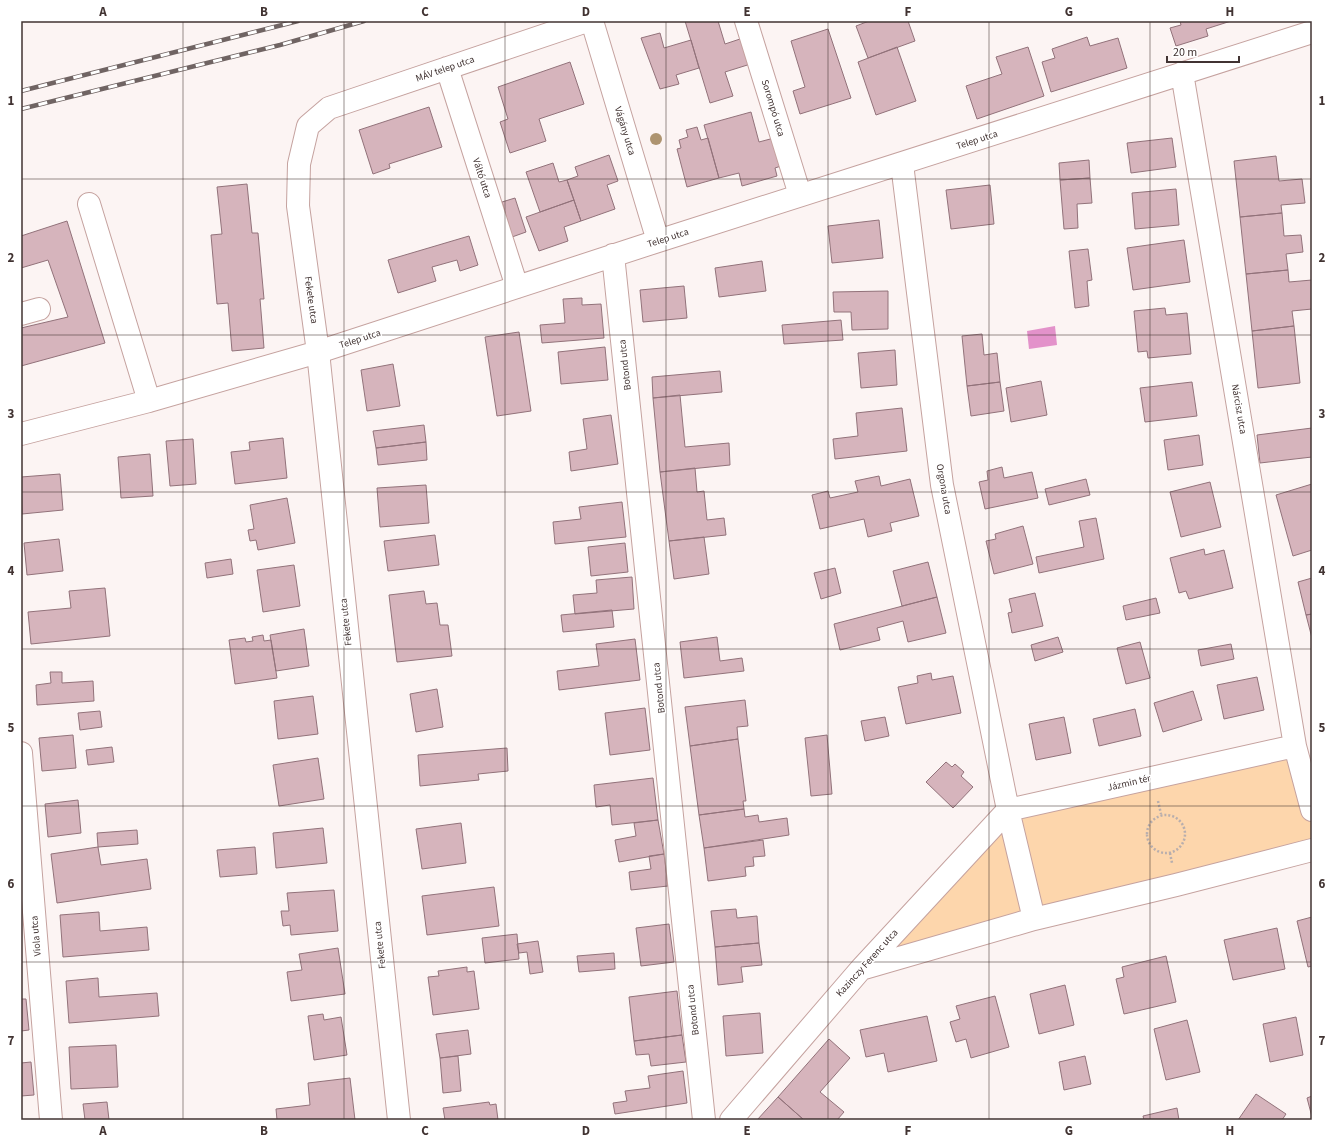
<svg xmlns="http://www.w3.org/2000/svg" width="1333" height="1141" font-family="'Source Sans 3',sans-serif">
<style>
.green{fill:#fdd6ac}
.water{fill:#e392ca}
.building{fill:#d6b4bc;stroke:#92727a}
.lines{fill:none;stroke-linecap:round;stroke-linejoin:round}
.minor-casing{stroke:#c5a29f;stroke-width:24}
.path{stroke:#b8aead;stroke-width:2.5;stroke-dasharray:2 2;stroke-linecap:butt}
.minor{stroke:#fff;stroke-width:22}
.rail-casing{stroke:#706463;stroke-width:4.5}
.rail{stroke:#fff;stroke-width:3;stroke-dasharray:9;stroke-linecap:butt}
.tree{fill:#ae9470}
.grid{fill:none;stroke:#413332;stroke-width:1;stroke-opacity:0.55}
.labels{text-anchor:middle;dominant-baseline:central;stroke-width:3;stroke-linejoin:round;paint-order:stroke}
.street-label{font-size:10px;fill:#413332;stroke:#fff}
.neatline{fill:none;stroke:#413332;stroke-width:1.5}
.grid-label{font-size:13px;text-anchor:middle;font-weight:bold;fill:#413332}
</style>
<rect width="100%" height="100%" fill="#fcf4f3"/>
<path class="green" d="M1295,746L1312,810V850L861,969L1008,810Z"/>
<path class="water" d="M1055,326L1057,345L1029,349L1027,331Z"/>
<path class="building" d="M685,21H718L725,44L749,36L757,62L725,72L733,96L710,103Z
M869,21H908L915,41L868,58L856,26Z
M1180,21H1231L1206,29L1208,36L1176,46L1170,28L1181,25Z
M828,29L851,98L800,114L793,91L805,87L791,41Z
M660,33L664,48L691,40L699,68L676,75L679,84L660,89L641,38Z
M1087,37L1090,46L1118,38L1127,68L1051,92L1042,62L1055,58L1052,49Z
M897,47L916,101L876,115L858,62Z
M1028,47L1044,96L977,119L966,86L1002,74L996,57Z
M570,62L584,104L539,119L546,141L510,153L500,122L508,119L498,87Z
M429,107L442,147L389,164L390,168L373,174L359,130Z
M751,112L759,142L774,138L781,166L775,168L777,176L742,186L739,173L719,178L704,125Z
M697,127L701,140L708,138L719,178L687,187L677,149L681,148L679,140L688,137L686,130Z
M1172,138L1176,167L1131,173L1127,143Z
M609,155L618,181L607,185L615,209L581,221L567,180L578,176L575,167Z
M1276,156L1279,181L1302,179L1305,203L1281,205L1282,213L1240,217L1234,161Z
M1089,160L1090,178L1060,180L1059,163Z
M553,163L559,182L567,180L574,200L540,212L526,172Z
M1090,178L1092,203L1077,204L1078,228L1064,229L1060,180Z
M247,184L252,233H258L264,299H260L264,348L232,351L228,303L217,304L211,235L222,234L217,187Z
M990,185L994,224L951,229L946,190Z
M1176,189L1179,225L1135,229L1132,193Z
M515,198L526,232L512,237L502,202Z
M574,200L581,221L564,227L568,241L539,251L526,217Z
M1282,213L1284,236L1301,235L1303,252L1286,254L1288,270L1246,274L1240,217Z
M879,220L883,258L832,263L828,226Z
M67,221L105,343L21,366V328L68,317L48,260L21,268V236Z
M469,236L478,265L460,271L457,260L432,267L436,281L398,293L388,260Z
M1184,240L1190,282L1133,290L1127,248Z
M1088,249L1092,280L1087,281L1089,306L1075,308L1069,251Z
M762,261L766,291L719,297L715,268Z
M1288,270L1289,282L1312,280V309L1292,311L1294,326L1252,331L1246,274Z
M684,286L687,318L643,322L640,290Z
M888,291V329L852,330L851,312H834L833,292Z
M582,298V305L601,304L604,338L542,343L540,325L565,323L563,299Z
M1165,308L1166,315L1187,313L1191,354L1148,358L1147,351L1138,352L1134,311Z
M841,320L843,340L784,344L782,325Z
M1294,326L1300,383L1258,388L1252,331Z
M519,332L531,411L497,416L485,337Z
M982,334L984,355L997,353L1000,382L967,386L962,336Z
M605,347L608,380L561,384L558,352Z
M895,350L897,385L861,388L858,353Z
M393,364L400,406L367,411L361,370Z
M720,371L722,392L653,398L652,377Z
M1041,381L1047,415L1011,422L1006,388Z
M1000,382L1004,411L971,416L967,386Z
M1192,382L1197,416L1145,422L1140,388Z
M680,395L685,447L729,443L730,465L660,472L653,398Z
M902,408L907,451L835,459L833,439L858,436L856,413Z
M611,415L618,464L571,471L569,452L587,449L583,419Z
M424,425L426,442L376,448L373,431Z
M1312,428V457L1260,463L1257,435Z
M1199,435L1203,465L1168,470L1164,440Z
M283,438L287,478L235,484L231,452L250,450L249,442Z
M193,439L196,484L170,486L166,441Z
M426,442L427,460L378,465L376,448Z
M150,454L153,496L121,498L118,457Z
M1002,467L1004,478L1032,472L1038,498L985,509L979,482L988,480L987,471Z
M695,468L697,492L704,491L707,520L724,518L726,535L669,541L660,472Z
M60,474L63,510L22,514L21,477Z
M879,476L881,486L910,479L919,516L890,523L892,531L868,537L864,519L820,529L812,495L828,491L830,498L858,492L855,481Z
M1086,479L1090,495L1049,505L1045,489Z
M1210,482L1221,527L1181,537L1170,492Z
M1312,484V550L1293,556L1276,495Z
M426,485L429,523L380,527L377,488Z
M287,498L295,543L258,550L256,540L250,541L248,530L254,529L250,505Z
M622,502L626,537L555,544L553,522L581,519L579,507Z
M1096,518L1104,559L1039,573L1036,557L1084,547L1079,521Z
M1023,526L1033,564L994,574L986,541L996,539L995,534Z
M435,535L439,565L388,571L384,541Z
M704,537L709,574L674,579L669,541Z
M59,539L63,571L27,575L24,543Z
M625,543L628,572L591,576L588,547Z
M1204,549L1205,555L1224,550L1233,588L1189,599L1186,591L1179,593L1170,558Z
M231,559L233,574L207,578L205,563Z
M928,562L937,597L902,606L893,571Z
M294,565L300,606L263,612L257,570Z
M835,568L841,593L821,599L814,573Z
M632,577L634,609L575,614L573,595L597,593L596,580Z
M1312,578V614L1306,615L1298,582Z
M105,588L110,636L31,644L28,612L71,608L69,591Z
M424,591L426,604L437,603L440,625H448L452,656L397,662L389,595Z
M1035,593L1043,626L1012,633L1008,613L1012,612L1009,599Z
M937,597L946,633L908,642L903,621L877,628L880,640L840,650L834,624Z
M1156,598L1160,613L1126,620L1123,606Z
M612,610L614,627L563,632L561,615Z
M1312,614V638L1306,615Z
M304,629L309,666L276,671L270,635Z
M263,635L264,641L271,640L277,678L235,684L229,640L245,638L246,642L253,641L252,637Z
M717,637L720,661L742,658L744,671L684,678L680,642Z
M1058,637L1063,652L1035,661L1031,645Z
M635,639L640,680L559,690L557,671L599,666L596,644Z
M1140,642L1150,678L1126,684L1117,648Z
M1231,644L1234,659L1201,666L1198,650Z
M50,672H62V683L93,681L94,701L37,705L36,685L51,683Z
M931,673L932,680L953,676L961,713L906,724L898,687L918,683L917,676Z
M1257,677L1264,710L1224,719L1217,685Z
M437,689L443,727L416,732L410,694Z
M1193,691L1202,720L1163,732L1154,703Z
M313,696L318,734L278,739L274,701Z
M745,700L748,726L737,727L738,739L690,746L685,707Z
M645,708L650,750L610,755L605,713Z
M1135,709L1141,736L1099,746L1093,719Z
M100,711L102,727L80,730L78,713Z
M885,717L889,736L865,741L861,721Z
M1064,717L1071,753L1036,760L1029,724Z
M73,735L76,768L42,771L39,738Z
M827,735L832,794L811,796L805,738Z
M738,739L746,801H743L744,809L699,815L690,746Z
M112,747L114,762L88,765L86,750Z
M507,748L508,771L478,774L479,780L420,786L418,755Z
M318,758L324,799L279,806L273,765Z
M946,762L952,767L955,764L964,772L961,776L973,787L953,808L926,782Z
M653,778L658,820L612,825L610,805L596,807L594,785Z
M78,800L81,833L48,837L45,804Z
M744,809L745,817L758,815L759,822L787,818L789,835L704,848L699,815Z
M658,820L664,854L619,862L615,840L636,836L634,823Z
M461,823L466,863L422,869L416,829Z
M323,828L327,863L276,868L273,833Z
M137,830L138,844L98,847L97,833Z
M763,840L765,856L753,857L754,866L745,867L746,876L708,881L704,848Z
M98,847L101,865L147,859L151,889L57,903L51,854Z
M255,847L257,874L220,877L217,850Z
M664,854L668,886L631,890L629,872L651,869L649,856Z
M494,887L499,926L427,935L422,896Z
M334,890L338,931L291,935L290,925L283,926L281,911H289L287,893Z
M736,909L737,918L757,916L759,943L715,947L711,911Z
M99,912L100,931L147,927L149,950L63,957L60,915Z
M1312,917V966L1308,967L1297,921Z
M669,924L674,962L641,966L636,928Z
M1277,928L1285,969L1233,980L1224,940Z
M517,934L519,959L485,963L482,938Z
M538,941L543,972L530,974L527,952L519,953L517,944Z
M759,943L762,965L741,967L743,982L718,985L715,947Z
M338,948L345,994L291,1001L287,972L302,970L299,954Z
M614,953L615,969L579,972L577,956Z
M1166,956L1176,1002L1124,1014L1116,979L1124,977L1122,967Z
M467,967V972L474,971L479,1009L433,1015L428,977L439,976L438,971Z
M98,978L99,997L157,993L159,1016L69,1023L66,981Z
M1065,985L1074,1025L1039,1034L1030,994Z
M677,991L682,1035L634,1041L629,997Z
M995,996L1009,1047L971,1058L966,1039L956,1042L950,1022L960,1019L956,1006Z
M21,999H26L29,1030L21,1031Z
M760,1013L763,1053L726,1056L723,1016Z
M323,1014L324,1020L341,1017L347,1055L314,1060L308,1016Z
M927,1016L937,1061L888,1072L884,1053L866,1057L860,1030Z
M1296,1017L1303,1055L1270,1062L1263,1024Z
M1187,1020L1200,1072L1166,1080L1154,1029Z
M468,1030L471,1054L440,1058L436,1034Z
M682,1035L686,1062L651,1066L649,1054L636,1055L634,1041Z
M829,1039L850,1058L820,1092L844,1112L837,1120H804L778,1097Z
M116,1045L118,1087L71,1089L69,1047Z
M458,1056L461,1091L443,1093L440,1058Z
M1085,1056L1091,1084L1064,1090L1059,1062Z
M31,1062L34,1095L21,1096V1063Z
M683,1071L687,1103L615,1114L613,1103L627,1101L625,1091L650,1088L648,1076Z
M350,1078L355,1120H277L276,1109L310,1105L308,1083Z
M1256,1094L1286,1114L1282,1120H1238Z
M1312,1096V1117L1307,1098Z
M778,1097L804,1120H757Z
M107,1102L109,1120H79H85L83,1104Z
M489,1102L490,1105L496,1104L498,1120H445L443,1108Z
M1177,1108L1179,1120H1144L1143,1116Z"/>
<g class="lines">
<g class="minor-casing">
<path id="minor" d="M592,21L658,241
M746,21L800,195
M447,68L517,287
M1182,73L1295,746
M902,164L942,485L1008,810L1034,919
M89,204L149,401
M613,255L704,1120
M21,314L39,309
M21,434L149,401L318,352L658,241L1312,32
M21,753L51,1120
M1008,810L1295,746L1312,810
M861,969L1034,919L1176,885L1312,850
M399,1120L318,352L298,206L299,164L308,126L329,108L587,21
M731,1120L861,969L1008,810"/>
</g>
<path class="path" d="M1158,801L1161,814
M1147 834a19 19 0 1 1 38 0a19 19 0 1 1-38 0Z
M1170,853L1172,863"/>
<use href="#minor" class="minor"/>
<g class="rail-casing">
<path id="rail" d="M21,91L298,21
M21,109L280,45L364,21"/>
</g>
<use href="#rail" class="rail"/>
</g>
<circle class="tree" cx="656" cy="139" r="6"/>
<path class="grid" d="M183,21V1120M344,21V1120M505,21V1120M666,21V1120M828,21V1120M989,21V1120M1150,21V1120M21,179H1312M21,335H1312M21,492H1312M21,649H1312M21,806H1312M21,962H1312"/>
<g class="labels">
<g class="street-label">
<text transform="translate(445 69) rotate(-19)">MÁV telep utca</text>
<text transform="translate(773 108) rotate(73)">Sorompó utca</text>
<text transform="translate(625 131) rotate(73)">Vágány utca</text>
<text transform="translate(977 140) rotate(-18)">Telep utca</text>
<text transform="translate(482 178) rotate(72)">Váltó utca</text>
<text transform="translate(668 238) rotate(-18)">Telep utca</text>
<text transform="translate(311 300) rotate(82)">Fekete utca</text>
<text transform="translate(360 339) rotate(-18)">Telep utca</text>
<text transform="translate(625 365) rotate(-96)">Botond utca</text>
<text transform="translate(1239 409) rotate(80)">Nárcisz utca</text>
<text transform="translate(944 489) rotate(80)">Orgona utca</text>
<text transform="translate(346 622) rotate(-96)">Fekete utca</text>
<text transform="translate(659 688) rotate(-96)">Botond utca</text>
<text transform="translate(1129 783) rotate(-13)">Jázmin tér</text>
<text transform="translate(36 936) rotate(-95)">Viola utca</text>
<text transform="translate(380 945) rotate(-96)">Fekete utca</text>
<text transform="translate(867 963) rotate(-48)">Kazinczy Ferenc utca</text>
<text transform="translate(693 1010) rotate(-96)">Botond utca</text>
</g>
</g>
<rect width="1333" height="1141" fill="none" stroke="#ffffff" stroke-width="44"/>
<path d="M1167 56v6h72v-6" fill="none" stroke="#413332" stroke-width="2"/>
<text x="1173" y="56" font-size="12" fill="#413332" stroke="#ffffff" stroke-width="3" paint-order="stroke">20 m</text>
<rect x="22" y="22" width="1289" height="1097" class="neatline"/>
<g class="grid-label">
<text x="103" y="16">A</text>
<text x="264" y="16">B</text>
<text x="425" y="16">C</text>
<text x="586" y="16">D</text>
<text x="747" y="16">E</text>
<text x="908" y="16">F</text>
<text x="1069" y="16">G</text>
<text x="1230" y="16">H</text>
<text x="11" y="105">1</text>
<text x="1322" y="105">1</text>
<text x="11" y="262">2</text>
<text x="1322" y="262">2</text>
<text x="11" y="418">3</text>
<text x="1322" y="418">3</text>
<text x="11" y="575">4</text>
<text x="1322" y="575">4</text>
<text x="11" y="732">5</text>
<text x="1322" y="732">5</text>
<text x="11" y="888">6</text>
<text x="1322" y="888">6</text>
<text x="11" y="1045">7</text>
<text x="1322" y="1045">7</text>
<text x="103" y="1135">A</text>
<text x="264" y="1135">B</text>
<text x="425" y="1135">C</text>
<text x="586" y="1135">D</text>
<text x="747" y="1135">E</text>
<text x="908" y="1135">F</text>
<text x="1069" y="1135">G</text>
<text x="1230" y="1135">H</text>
</g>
</svg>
